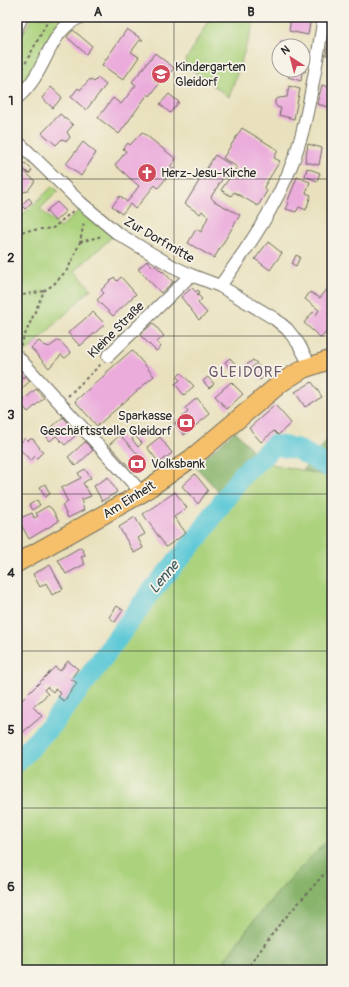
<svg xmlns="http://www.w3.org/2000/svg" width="349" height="987" font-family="Pangolin,sans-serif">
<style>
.green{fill:#abd27c;stroke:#6b7e54}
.forest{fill:#88b46c;stroke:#5a704c}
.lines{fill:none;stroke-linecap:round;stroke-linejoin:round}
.stream{stroke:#5ec9d7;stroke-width:3.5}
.river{stroke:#5ec9d7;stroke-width:21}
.building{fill:#ebacdc}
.lane-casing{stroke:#6e6b5e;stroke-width:8}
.street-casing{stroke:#6e6b5e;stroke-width:14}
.primary-casing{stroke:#6e6b5e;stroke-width:20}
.path{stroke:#6e6b5e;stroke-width:2;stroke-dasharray:3 3;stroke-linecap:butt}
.lane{stroke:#fff;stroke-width:6}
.street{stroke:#fff;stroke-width:12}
.primary{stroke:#f6c06b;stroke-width:18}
.grid{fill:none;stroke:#2b2b2b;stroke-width:1;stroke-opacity:0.55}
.labels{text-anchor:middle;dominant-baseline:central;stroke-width:3.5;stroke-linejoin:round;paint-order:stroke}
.poi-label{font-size:13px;fill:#2b2b2b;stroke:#f7f3e8;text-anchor:start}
.street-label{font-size:13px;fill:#2b2b2b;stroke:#f7f3e8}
.water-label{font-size:14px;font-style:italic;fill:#3a5a5f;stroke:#f7f3e8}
.quarter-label{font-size:15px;letter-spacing:1px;fill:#6e5869;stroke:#f7f3e8}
.neatline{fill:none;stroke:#2b2b2b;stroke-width:1.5}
.grid-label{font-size:13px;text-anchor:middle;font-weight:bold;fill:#2b2b2b}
</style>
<rect width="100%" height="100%" fill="#f7f3e8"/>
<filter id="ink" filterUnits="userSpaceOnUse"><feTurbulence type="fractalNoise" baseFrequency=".025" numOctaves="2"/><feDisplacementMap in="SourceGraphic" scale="8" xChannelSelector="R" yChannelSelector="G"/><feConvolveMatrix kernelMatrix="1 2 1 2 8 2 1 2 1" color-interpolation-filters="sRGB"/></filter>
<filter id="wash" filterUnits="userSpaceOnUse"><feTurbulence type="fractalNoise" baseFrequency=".012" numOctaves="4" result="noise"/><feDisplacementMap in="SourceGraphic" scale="16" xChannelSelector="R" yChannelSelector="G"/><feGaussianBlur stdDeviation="0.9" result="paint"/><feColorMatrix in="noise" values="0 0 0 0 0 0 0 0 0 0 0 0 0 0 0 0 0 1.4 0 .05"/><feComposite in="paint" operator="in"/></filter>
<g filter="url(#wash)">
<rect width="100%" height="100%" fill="#e9e1bd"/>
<path class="green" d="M32,17H64L33,69L17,92V44Z
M210,17H256L229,97L184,64Z
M53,186L58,191L40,209L60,228L81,209L113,236L75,271L91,289L23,355L17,349V220Z
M263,462L332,477V836C290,877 250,921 218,970H17V773L27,765L102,672L145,603L232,506Z"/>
<path class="forest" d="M235,431L263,462L232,506L195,466Z
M332,434V477L303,470Z
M332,836V970H218C250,921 290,877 332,836Z"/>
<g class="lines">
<path class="stream" d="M322,463L332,455"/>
<path class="river" d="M17,762L51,725L85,682L151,592L198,537L241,476L274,445L297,449L332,469"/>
</g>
<g id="blocks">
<path class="building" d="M311,17L308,35L289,31L291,18Z
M331,26H332V56L326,55Z
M127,29L143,40H140L131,52L139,57L123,80L102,65Z
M73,30L92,46L86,54L67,37Z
M281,41L296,44V46H280Z
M303,49L309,50L305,72H302L301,81L288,77L290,70H303Z
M155,53L174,68L167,77L160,72L154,80L159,84L150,96L148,94L119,134L98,118L113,98L121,104L136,85L132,82Z
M98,78L106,85L86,110L71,97L78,88L80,90L90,79L94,82Z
M322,85L332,88V108L317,104Z
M289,86L300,89L294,119L279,115L281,108L277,107L275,104V100L279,98L287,97Z
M51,87L62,97L53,108L42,98Z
M169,94L179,102L170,113L160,104Z
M60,114L73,125L67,132L70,137L67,141L62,139L56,145L42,133Z
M242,128L278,150L274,158L280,161L264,187L267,191L258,206L234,192L231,196L221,190L237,167L223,158Z
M142,132L176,159L170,167L174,169L158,188L155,185L135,209L130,204L122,214L112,206L120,196L127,202L139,186L115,165L121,158L126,151L123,149L128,143L130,145Z
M83,142L96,153L81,176L66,164Z
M308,144L322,148L319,165L305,162Z
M215,155L231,165L211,197L214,201L240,215L214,258L188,243L196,229L201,232L208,217L202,211L200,214L185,204Z
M25,163L32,170L29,174L21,166Z
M307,168L320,173L317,181L305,176Z
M23,170L35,181L27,192L25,191L20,196L17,193V175Z
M297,177L310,182L306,193L311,195L306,210L299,207L296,212L286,209L289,203H287Z
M29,198L32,202L25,209L21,205Z
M57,202L66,211L55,221L46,211Z
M268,242L282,253L270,270L255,259Z
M296,255L300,257L296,266L292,264Z
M147,261L153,267L155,265L162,272L163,271L173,282L161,293L138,269Z
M114,277L117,281L121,277L136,294L113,316L97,300L104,293L101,290Z
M329,287L332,289V326L321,338L304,323L313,312L316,315L319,310L305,299L310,292L320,298Z
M192,288L196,292L198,290L200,292L197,294L202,299L198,303L207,313L199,320L181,297Z
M93,312L105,324L80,346L68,333Z
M153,323L164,336L157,342L161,347L156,351L140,335Z
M59,340L71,353L65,358L61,355L49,368L31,348L39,341L44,345L49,347Z
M132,350L154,376L97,426L75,401L107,373L106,371H108Z
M230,358L237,366L231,370L225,362Z
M253,360L257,363L249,370L245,366Z
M258,365L266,374L260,380L252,370Z
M18,372L23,378L25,375L30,381L17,393Z
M181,373L194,386L184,395L175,384L180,380L177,377Z
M208,377L214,384L209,388L203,381Z
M231,382L243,394L227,409L215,396Z
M312,382L322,397L305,407L295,392Z
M36,389L44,398L28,412L20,403Z
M197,398L210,414L184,435L175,423L188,412L185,408Z
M275,405L291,423L278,435L274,431L261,442L249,428Z
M63,417L78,433L65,445L56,436L50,441L44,434Z
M120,435L145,462L134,472L109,445Z
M135,436L142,443L138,447L132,439Z
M160,437L172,453L159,463L147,447Z
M25,438L28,441L30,439H33L43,452L37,458L35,456L31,461L17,446Z
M85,442L93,450L76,466L68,457Z
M85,469L91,478L83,483L91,496L81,500L84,510L68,518L62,505L68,502L61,488L81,478L78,473Z
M195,474L208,490L198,504L182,486Z
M108,477L117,492L102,501L94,486Z
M45,484L50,494L45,497L40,487Z
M175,492L187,508L174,517L186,533L166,547L143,514Z
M37,500L40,505L32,510L29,505Z
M48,506L52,509L59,521L29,539L18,519L32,513L34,518L38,516L36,513Z
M135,517L145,534L138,538L143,548L134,553L119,527Z
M81,547L85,555L81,557L85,564L66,574L58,560Z
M50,565L63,589L52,595L46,583L40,587L33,574Z
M117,606L123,610L115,622L109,617Z
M68,661L78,669L71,679L77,683L64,701L58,697L61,693L55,689L53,692L47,687L44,690L48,694L33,707L42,716L22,733L17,727V705L55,667L60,671Z"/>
</g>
</g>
<g filter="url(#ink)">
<use href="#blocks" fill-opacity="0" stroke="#6e6b5e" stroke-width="1"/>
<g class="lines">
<g class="lane-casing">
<path id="lane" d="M17,35L25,17"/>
</g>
<g class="street-casing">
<path id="street" d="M17,98C24,92 30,85 35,77C49,56 54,27 81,17
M17,141L81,203L117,233L172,266L191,275L220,286L275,319L287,329L298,343L310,365
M220,286C254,239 286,192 301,137C312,98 317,57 324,17
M17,356L142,493
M108,356L191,275"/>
</g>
<g class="primary-casing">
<path id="primary" d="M17,563L142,493L192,458L282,382L303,369L332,359"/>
</g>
<path class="path" d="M17,79L50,17
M17,235L24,231L53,228L73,211
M80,242L102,236
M17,296L44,291
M20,346L44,291L54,284L68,269L80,242L84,222
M68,396L101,364
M246,970L279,925L332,865"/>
<use href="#lane" class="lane"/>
<use href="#street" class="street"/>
<use href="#primary" class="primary"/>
</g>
</g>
<path class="grid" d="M174,17V970M17,179H332M17,336H332M17,494H332M17,651H332M17,808H332"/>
<defs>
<g id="school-disc" transform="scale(1)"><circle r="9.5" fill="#d1495b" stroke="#f7f3e8"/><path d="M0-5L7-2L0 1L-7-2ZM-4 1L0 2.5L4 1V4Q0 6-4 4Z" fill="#fff"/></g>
<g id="church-disc" transform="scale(1)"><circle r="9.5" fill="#d1495b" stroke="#f7f3e8"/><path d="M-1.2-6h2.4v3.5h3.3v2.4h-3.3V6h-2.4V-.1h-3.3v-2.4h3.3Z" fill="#fff"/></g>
<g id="bank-disc" transform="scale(1)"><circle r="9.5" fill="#d1495b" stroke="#f7f3e8"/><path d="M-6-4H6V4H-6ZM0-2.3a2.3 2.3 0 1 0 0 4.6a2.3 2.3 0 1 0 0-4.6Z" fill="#fff"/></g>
</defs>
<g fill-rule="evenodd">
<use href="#school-disc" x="161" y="74"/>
<use href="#church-disc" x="147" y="173"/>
<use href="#bank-disc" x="186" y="423"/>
<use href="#bank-disc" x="137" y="464"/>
</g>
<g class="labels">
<g class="poi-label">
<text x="175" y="67">Kindergarten<tspan x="175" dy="15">Gleidorf</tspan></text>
<text x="161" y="173">Herz-Jesu-Kirche</text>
<text x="172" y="416" text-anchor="end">Sparkasse<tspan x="172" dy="15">Geschäftsstelle Gleidorf</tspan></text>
<text x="151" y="464">Volksbank</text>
</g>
<g class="street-label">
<text transform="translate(159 240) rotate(30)">Zur Dorfmitte</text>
<text transform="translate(116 330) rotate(-45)">Kleine Straße</text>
<text transform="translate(129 500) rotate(-32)">Am Einheit</text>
</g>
<g class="water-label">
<text transform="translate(164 577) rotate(-50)">Lenne</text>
</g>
<g class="quarter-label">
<text x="246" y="372">GLEIDORF</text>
</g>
</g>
<rect width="349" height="987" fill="none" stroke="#f7f3e8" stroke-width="44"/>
<g transform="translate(291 58) rotate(324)"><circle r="19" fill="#f7f3e8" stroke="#a5a39c"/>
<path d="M0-3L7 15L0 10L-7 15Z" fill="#d1495b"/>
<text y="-6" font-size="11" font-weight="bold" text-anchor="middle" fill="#2b2b2b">N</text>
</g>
<rect x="22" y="22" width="305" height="943" class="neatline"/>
<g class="grid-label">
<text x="98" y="16">A</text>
<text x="251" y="16">B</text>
<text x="11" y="105">1</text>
<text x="11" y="262">2</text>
<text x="11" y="419">3</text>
<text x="11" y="577">4</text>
<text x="11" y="734">5</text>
<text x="11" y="891">6</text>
</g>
</svg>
